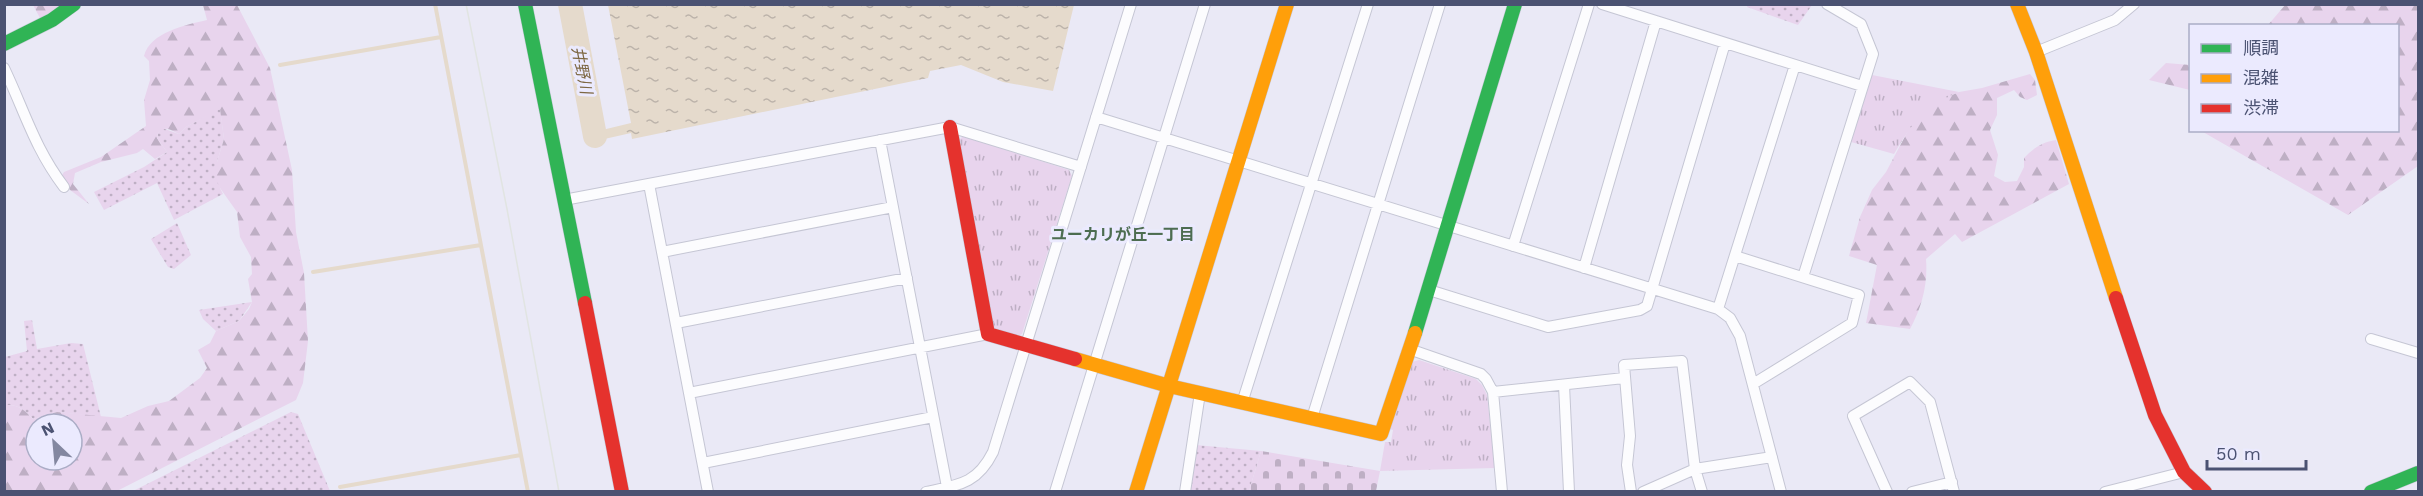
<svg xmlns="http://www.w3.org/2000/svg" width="2423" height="496" font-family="'Work Sans','Noto Sans JP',sans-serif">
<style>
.grass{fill:url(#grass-dots)}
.forest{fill:url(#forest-firs);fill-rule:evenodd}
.cemetery{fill:url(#cemetery-stones)}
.park{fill:url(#park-tufts)}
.water{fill:url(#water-ripples)}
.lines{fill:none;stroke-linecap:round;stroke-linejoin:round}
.stream{stroke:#e5dacc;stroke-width:4}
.river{stroke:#e5dacc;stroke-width:24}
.street-casing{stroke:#c5c6d4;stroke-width:12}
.fast-casing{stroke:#c6c7d6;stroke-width:15}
.slow-casing{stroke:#c6c7d6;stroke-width:15}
.jam-casing{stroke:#c6c7d6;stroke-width:15}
.street{stroke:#fcfcfe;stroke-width:10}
.fast{stroke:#30b455;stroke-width:14}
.slow{stroke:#ff9f0a;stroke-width:14}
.jam{stroke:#e5322d;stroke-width:14}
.tram{stroke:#e1e4e2;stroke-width:1.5}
.labels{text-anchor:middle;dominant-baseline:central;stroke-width:6;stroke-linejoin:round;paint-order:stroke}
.water-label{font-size:16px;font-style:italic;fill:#7d6743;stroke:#ebeafe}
.neighbourhood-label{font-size:16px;font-weight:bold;fill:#4d6d51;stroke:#ebeafe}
</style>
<defs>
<pattern id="grass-dots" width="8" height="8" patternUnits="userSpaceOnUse" patternTransform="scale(1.5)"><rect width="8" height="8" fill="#e8d4ed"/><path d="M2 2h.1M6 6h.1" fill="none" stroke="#beafc4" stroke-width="1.8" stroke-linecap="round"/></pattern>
<pattern id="forest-firs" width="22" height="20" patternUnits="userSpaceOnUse" patternTransform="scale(1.5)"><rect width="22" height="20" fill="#e8d4ed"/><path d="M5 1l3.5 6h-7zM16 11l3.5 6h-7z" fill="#beafc4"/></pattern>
<pattern id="cemetery-stones" width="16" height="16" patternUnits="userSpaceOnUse" patternTransform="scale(1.5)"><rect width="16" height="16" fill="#e8d4ed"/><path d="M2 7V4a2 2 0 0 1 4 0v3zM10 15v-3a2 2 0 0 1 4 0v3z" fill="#beafc4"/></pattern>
<pattern id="park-tufts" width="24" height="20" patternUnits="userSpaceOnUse" patternTransform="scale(1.5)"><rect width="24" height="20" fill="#e8d4ed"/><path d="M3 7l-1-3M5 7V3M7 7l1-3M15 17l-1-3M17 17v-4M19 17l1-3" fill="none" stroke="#beafc4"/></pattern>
<pattern id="water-ripples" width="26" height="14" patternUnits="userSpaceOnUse" patternTransform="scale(1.5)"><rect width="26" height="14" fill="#e5dacc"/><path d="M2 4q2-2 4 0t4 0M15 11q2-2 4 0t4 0" fill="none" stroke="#bcb3aa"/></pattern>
</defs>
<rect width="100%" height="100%" fill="#eae9f6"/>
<path class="grass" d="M1748,4H1812V5L1798,25L1747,7Z
M220,108L224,139L217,162L220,188L223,194L174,220L157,183L104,210L94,192L144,167L167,152L157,138L158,133L162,128L179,134L186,127Z
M177,223L191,255L174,269L168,267L151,239Z
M252,302L239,321L216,331L203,319L199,310Z
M32,320L37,349L71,343L83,344L101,417L57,412L33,419C25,410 18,404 5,405V357L27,351L24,321Z
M291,412L298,414L330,491H133Z
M1196,445L1261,451L1249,491L1189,492Z"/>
<path class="forest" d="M2286,4L2418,5V166L2348,215L2203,132L2204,130H2398V26L2268,25Z
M33,5H63L40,18Z
M203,5H237L270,68L292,170L296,232L304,273L308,341L303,383L296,400L117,491L5,492V405C18,404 25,410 33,419L57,412L121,418L148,406L169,401L200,378L207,368L198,350L210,343L216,331L239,321L249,309L252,302L248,279L252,274L251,257L240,237L237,212L220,188L216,179L217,162L224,139L220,109L186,127L179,134C170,130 166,125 158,133L157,138L167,152L155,159L143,149L137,153L101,162L75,173L73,184L89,204L70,190L61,177L64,172L101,157L146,126L144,100L150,80L149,61L144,56C150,32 186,25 207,20ZM36,424H72V460H36Z
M2166,63L2190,65V90L2149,80Z
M2030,74L2035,80L2037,95L2027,100L2020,97L2014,90L1997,98V115L1990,130L1998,155L1994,176L2005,182L2017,181L2024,167V158C2034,148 2042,142 2056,140L2069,184L1962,242L1955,234L1926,259C1928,284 1922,307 1910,329L1866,323L1877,265L1849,256L1860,217L1872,190L1886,172L1911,125L1924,111L1940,100L1959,92L1982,88Z"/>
<path class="cemetery" d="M1261,451L1380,471L1376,491H1249Z"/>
<path class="park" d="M1872,75L1959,92C1923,107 1913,122 1894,154L1851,142Z
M963,136L1069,170L1072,176L1022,334L1016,337L993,328L958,141Z
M1419,360L1476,379L1482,385L1487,395L1495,468L1380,471L1385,442H1391L1393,430L1389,429L1412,362Z"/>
<path class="water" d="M608,5V4L1074,5L1053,91L1003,82L961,65L930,71L928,78L632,139L631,133L600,140L598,131L631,123Z"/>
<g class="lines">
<path class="stream" d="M435,4L528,492
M280,65L441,37
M595,136L604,134
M313,272L481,245
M340,487L521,455"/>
<path class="river" d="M570,4L595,136"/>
<g class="street-casing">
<path id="street" d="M1602,4L1862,86
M2036,52L2115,20L2134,4
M4,68C25,112 34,147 64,187
M1096,117L1718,309L1730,318L1740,336L1781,492
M880,140L948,492
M649,184L708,492
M564,200L950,127L1081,167
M1513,246L1589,4
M662,252L893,207
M1735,256L1859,295L1852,323L1753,384
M1584,268L1656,21
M1803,277L1873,54L1861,24L1827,4
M1429,290L1548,327L1640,310L1647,306L1725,43
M1718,309L1795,65
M676,323L907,278
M2371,339L2418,353
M1409,349L1481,374L1486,379L1493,392L1502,492
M1564,385L1569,492
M1493,392L1624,378
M689,393L988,334
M1242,403L1368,4
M1312,418L1440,4
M703,463L933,417
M926,492C959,485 977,484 993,452L1131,4
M1055,492L1205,4
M1185,492L1200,393
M1631,492L1627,465L1630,436L1624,365L1682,361L1695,469L1702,492
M1643,492L1695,469L1772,457
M1887,492L1853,416L1910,382L1930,402L1954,492
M1912,492L1952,482
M2105,492L2184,472"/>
</g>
<g class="fast-casing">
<path id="fast" d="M525,4L585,303
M4,44L52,20L74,4
M1415,333L1515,4
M2371,492L2418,473"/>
</g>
<g class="slow-casing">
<path id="slow" d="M2017,4L2036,52L2116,298
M1075,359L1169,386L1381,434L1415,333
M1136,492L1287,4"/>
</g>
<g class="jam-casing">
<path id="jam" d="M950,127L988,334L1075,359
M2116,298L2155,415L2184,472L2205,492
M585,303L622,492"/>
</g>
<use href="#street" class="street"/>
<use href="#fast" class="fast"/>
<use href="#slow" class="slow"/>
<use href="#jam" class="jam"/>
<path class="tram" d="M466,4L507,209L559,492"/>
</g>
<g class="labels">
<g class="water-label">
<text transform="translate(582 70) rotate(79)">井野川</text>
</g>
<g class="neighbourhood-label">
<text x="1123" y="234">ユーカリが丘一丁目</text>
</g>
</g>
<rect width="2423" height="496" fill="none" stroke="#4b5272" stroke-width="12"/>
<rect x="2189" y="24" width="210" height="108" fill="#ebeafe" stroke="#abadc6" stroke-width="1.5"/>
<rect x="2201" y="44" width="30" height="9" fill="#30b455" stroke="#abadc6" stroke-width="1.5"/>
<text x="2243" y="54" font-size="18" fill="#4b5272">順調</text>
<rect x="2201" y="74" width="30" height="9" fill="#ff9f0a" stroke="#abadc6" stroke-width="1.5"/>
<text x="2243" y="84" font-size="18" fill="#4b5272">混雑</text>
<rect x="2201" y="104" width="30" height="9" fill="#e5322d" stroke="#abadc6" stroke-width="1.5"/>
<text x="2243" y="114" font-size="18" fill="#4b5272">渋滞</text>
<g transform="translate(54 442) rotate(334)"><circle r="28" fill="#ebeafe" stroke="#abadc6" stroke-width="1.5"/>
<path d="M0-4.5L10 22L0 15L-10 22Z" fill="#8387a0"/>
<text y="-9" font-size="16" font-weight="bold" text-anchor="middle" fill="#4b5272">N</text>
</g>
<path d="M2207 460v9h99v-9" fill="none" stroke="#4b5272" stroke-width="3"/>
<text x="2216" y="460" font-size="18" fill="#4b5272" stroke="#ebeafe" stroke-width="4.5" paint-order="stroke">50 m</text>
</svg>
